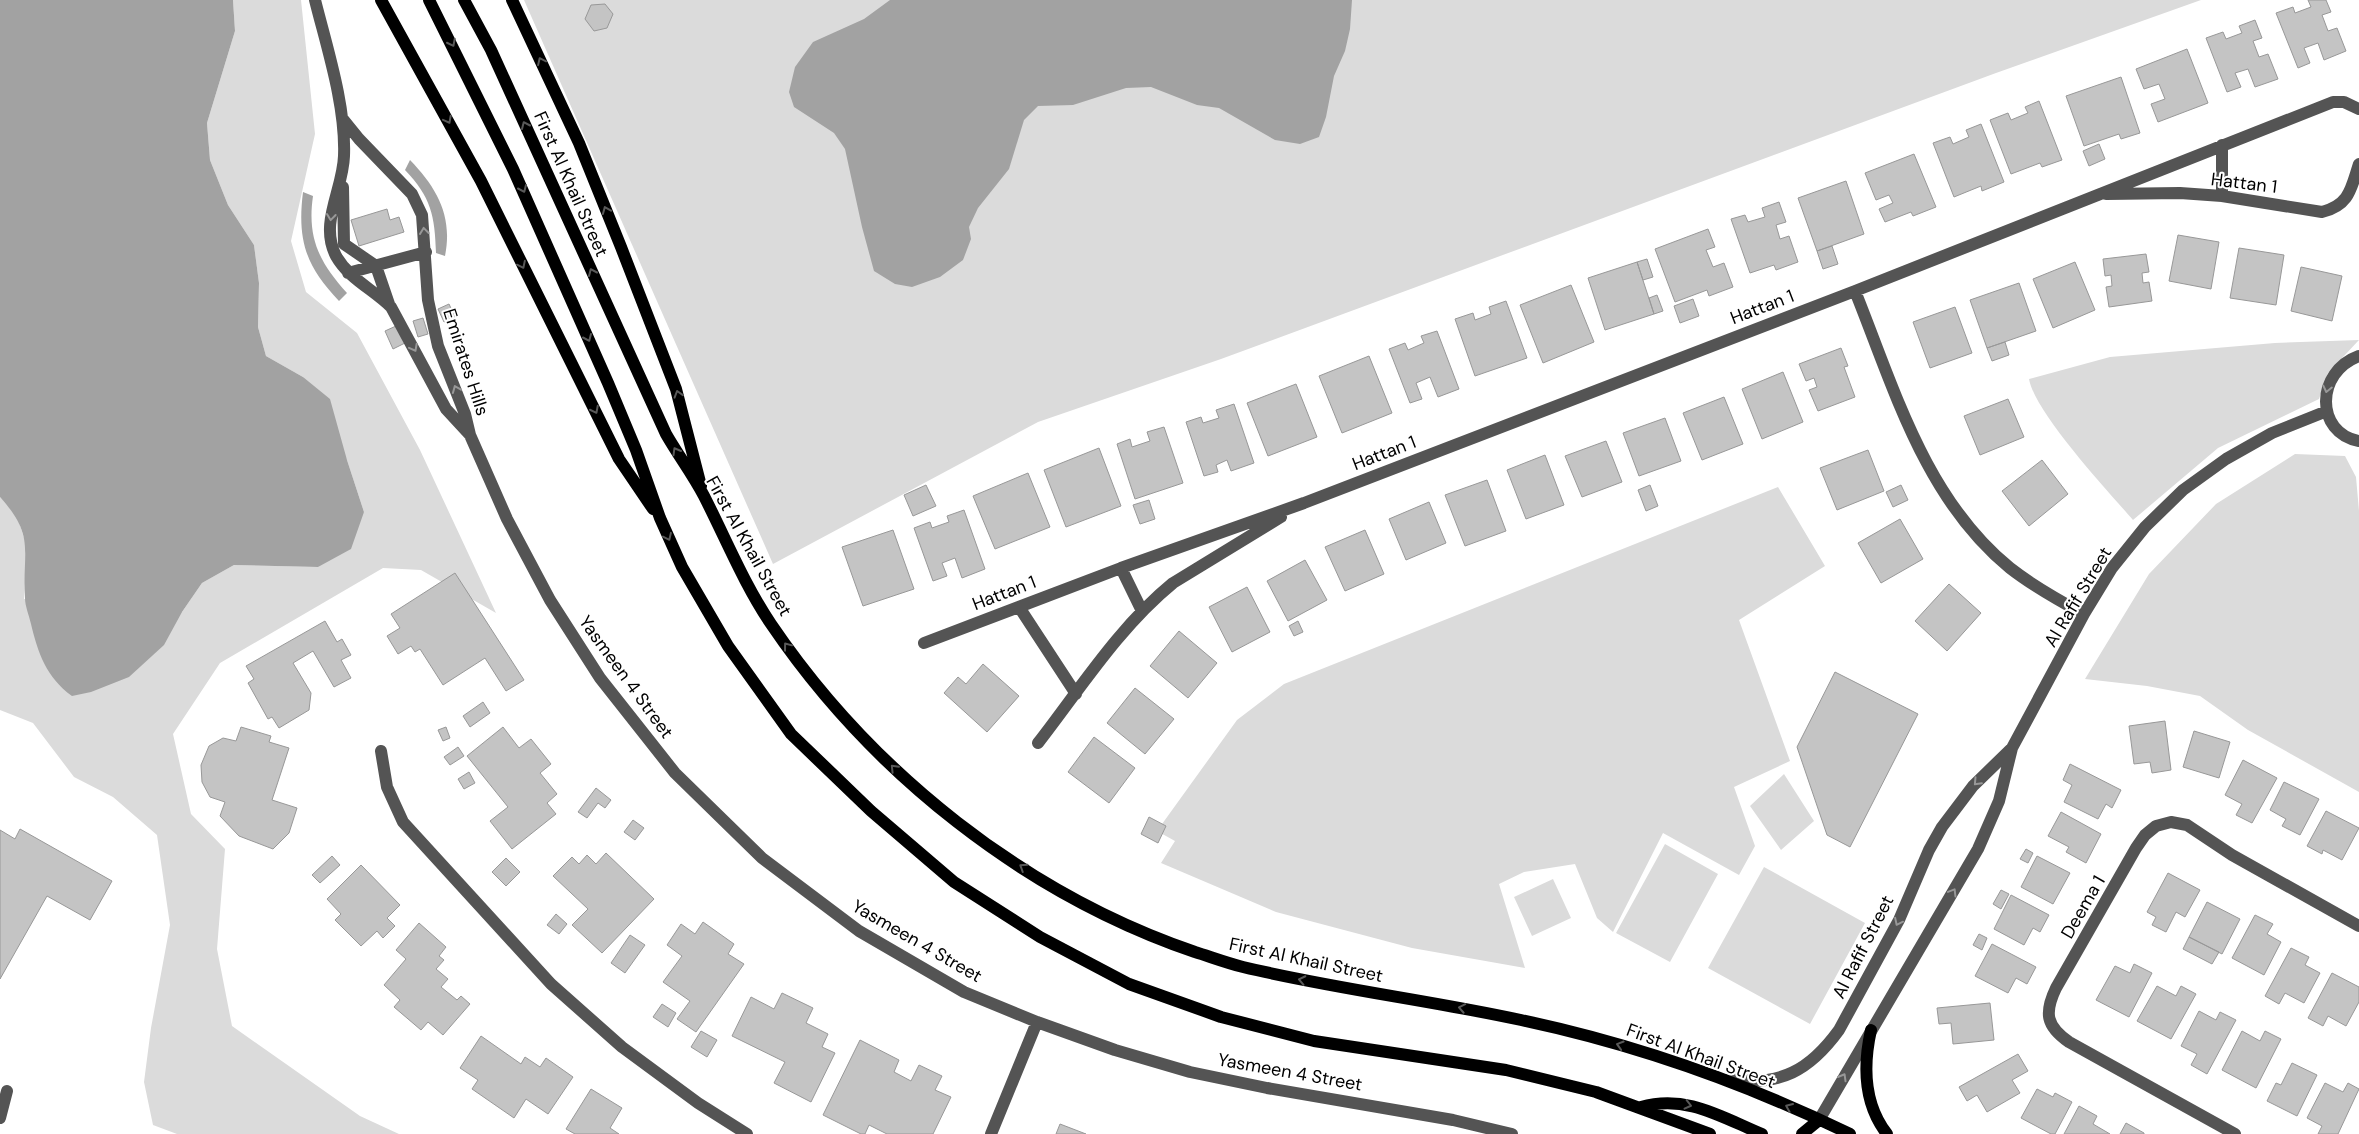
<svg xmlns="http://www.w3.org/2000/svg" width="2359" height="1134" font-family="'DM Sans',sans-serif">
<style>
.green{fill:#dbdbdb}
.water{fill:#a2a2a2}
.building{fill:#c4c4c4;stroke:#989898}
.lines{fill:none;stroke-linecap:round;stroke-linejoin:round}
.minor{stroke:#545454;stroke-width:12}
.major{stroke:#000;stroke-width:12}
.oneway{stroke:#595959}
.oneway2{stroke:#989898}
.labels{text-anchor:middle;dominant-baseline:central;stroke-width:4;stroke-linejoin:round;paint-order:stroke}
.street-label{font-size:18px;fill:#000;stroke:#fff}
</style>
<rect width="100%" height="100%" fill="#fff"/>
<path class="green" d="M233,0H301L315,134L291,241L306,292L357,333L420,450L496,613L421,570L383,568L220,663L173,734L191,814L225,849L217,949L232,1026L360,1116L399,1134H177L153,1125L144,1082L151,1028L170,925L157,835L113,797L74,777L33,723L0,710V497L17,516L27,547L24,599L182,612L202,583L234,565L318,567L364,512L347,460L303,377L266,356L258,327L259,283L254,245L228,205L210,160L207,123L235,31Z
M524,0H2201L1996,73L1221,359L1038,422L773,564Z
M2359,340L2328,373L2319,399L2218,448L2133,520C2107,490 2035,413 2029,379L2110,357L2275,343Z
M2295,454L2345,456L2356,477L2359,511V792L2248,730L2200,696L2147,686L2085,679L2149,574L2216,504Z
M1778,487L1825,566L1739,620L1790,761L1734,787L1755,846L1739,875L1663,833L1613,932L1597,918L1575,864L1524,872L1499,884L1525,968L1412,948L1276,912L1161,863L1175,841L1157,831L1237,720L1284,684Z
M1784,774L1814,821L1781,850L1750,806Z
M1665,844L1718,874L1670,962L1616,933Z
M1764,867L1865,923L1810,1024L1708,968Z
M1553,879L1571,918L1532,936L1514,897Z"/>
<path class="water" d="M0,0H233L235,31L207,123L210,160L228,205L254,245L259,283L258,327L266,356L303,377L330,399L347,460L364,512L351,549L318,567L234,565L202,583L182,612L164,645L129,677L91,692L72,696C46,677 38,653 31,624C29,615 25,606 25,598C22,550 36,537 0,497Z
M890,0H1352L1350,29L1345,51L1334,76L1326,117L1319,137L1300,144L1275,140L1219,108L1197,105L1151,87L1126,88L1073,105L1038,106L1024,120L1009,169L978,208L969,227L971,239L963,260L940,277L912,287L895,284L874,271L862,227L845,149L834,133L794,107L789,92L795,67L813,42L864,19Z
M410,160C437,188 453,216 445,256L436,253C435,216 431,197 405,170Z
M303,192L313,196C307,238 319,262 347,293L339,301C306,266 297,241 303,192Z"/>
<path class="building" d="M2308,0H2326L2331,12L2322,15L2328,31L2337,28L2346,51L2324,60L2318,43L2304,48L2310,63L2298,68L2276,13L2293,7L2295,13L2311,7Z
M605,4L613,14L607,28L594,31L585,19L591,5Z
M2255,20L2262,38L2253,41L2259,57L2268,54L2278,79L2255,87L2248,69L2235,73L2241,87L2227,92L2206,38L2223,32L2226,39L2242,33L2239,26Z
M2187,49L2208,103L2158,122L2151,104L2165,99L2159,84L2144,89L2136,69Z
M2121,77L2140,133L2121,139L2119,134L2084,146L2066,96Z
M2039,101L2062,160L2042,167L2040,163L2011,174L1990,120L2008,113L2011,120L2028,113L2025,107Z
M1981,124L2004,182L1982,191L1981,186L1954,197L1933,143L1950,137L1953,144L1969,137L1966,130Z
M2099,144L2105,159L2089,166L2083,151Z
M1914,154L1936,207L1913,216L1911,212L1885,222L1879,209L1893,203L1889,195L1876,200L1865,173Z
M1846,181L1864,234L1817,251L1798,198Z
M1779,202L1786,222L1776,225L1780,239L1789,236L1798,262L1776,270L1774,265L1750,273L1731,219L1745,215L1748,222L1765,217L1762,208Z
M387,209L390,220L399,217L404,232L359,246L351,220Z
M1708,229L1715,247L1706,250L1713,267L1724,263L1733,287L1709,296L1707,290L1675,302L1655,249Z
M2178,235L2219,242L2211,289L2169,281Z
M1832,246L1838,264L1823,269L1817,251Z
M2239,248L2284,255L2276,305L2230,298Z
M2146,254L2149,272L2142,273L2143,283L2149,282L2152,301L2109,307L2106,287L2112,286L2111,275L2105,276L2103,259Z
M1647,259L1653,277L1643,280L1637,262Z
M1637,262L1654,314L1605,330L1588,278Z
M2075,262L2095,310L2053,328L2033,279Z
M2301,267L2342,276L2332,321L2291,311Z
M2019,283L2036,331L1987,348L1970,300Z
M1571,285L1594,342L1543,363L1520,305Z
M1657,295L1663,311L1654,314L1649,298Z
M1693,299L1699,316L1680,323L1674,306Z
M1506,301L1527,358L1475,376L1455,319L1473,313L1475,320L1491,314L1489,307Z
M449,304L455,317L444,322L438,309Z
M1955,307L1972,353L1930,368L1913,322Z
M423,318L428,334L418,337L413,321Z
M396,326L405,343L393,349L385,331Z
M1437,331L1459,389L1438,397L1430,377L1416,383L1422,399L1410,403L1389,349L1405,343L1408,350L1424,343L1421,336Z
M2005,342L2009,355L1992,361L1987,348Z
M1841,348L1848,366L1844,367L1855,397L1818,411L1809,390L1817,387L1814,378L1806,381L1799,364Z
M1369,356L1392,413L1342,433L1319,376Z
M1783,372L1803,422L1762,439L1742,389Z
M1296,384L1317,437L1268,456L1247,403Z
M1724,397L1743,444L1702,460L1683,413Z
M2008,399L2024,437L1980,455L1964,416Z
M1234,404L1254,463L1231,471L1227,460L1216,465L1218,472L1204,476L1186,422L1201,417L1203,423L1219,418L1216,410Z
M1665,418L1681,461L1639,476L1623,433Z
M1164,427L1183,483L1135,499L1117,444L1130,439L1132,447L1150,441L1147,432Z
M1606,441L1622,482L1582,497L1565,456Z
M1099,448L1121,506L1066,527L1044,470Z
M1868,450L1884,491L1837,510L1820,468Z
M1545,455L1564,505L1526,519L1507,470Z
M2042,460L2068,494L2029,526L2002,491Z
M1028,473L1050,527L995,549L973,496Z
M1487,480L1506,531L1465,546L1445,495Z
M926,485L936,506L913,516L904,495Z
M1650,485L1658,506L1646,511L1638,490Z
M1901,485L1908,500L1893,507L1886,492Z
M1149,500L1155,519L1140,524L1133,505Z
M1429,502L1446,543L1406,560L1389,519Z
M964,510L985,569L962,578L955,558L942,563L947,576L933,581L914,528L930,522L932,528L949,522L947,516Z
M1900,519L1923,559L1881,583L1858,543Z
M893,530L914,589L863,606L842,547Z
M1365,530L1384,574L1345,591L1325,547Z
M1305,560L1327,600L1288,621L1267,581Z
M455,573L524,680L506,691L485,658L443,685L420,649L415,652L411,646L398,654L387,636L400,628L391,614Z
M1949,584L1981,613L1947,651L1915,621Z
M1247,587L1270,632L1232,652L1209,607Z
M325,621L337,642L342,639L351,655L341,660L351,678L334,687L313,651L293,663L311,693L309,710L279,728L272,717L268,719L248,683L254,679L246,666Z
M1298,621L1303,632L1294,636L1289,626Z
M1179,631L1217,663L1188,698L1150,666Z
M983,664L1019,696L987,732L944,693L958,677L966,684Z
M1835,672L1918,714L1850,847L1827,835L1797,747Z
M1135,688L1174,719L1145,754L1107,723Z
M483,702L490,713L470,727L463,716Z
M2165,721L2171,770L2152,773L2150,762L2134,764L2129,726Z
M241,727L271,736L269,742L289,748L272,800L297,808L289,833L273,849L239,836L220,816L225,802L210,797L202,782L201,765L209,746L223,738L236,741Z
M446,727L450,738L443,741L438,730Z
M503,727L519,748L531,739L551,764L540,773L557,794L547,803L556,814L512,849L490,821L508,807L467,756Z
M2194,731L2230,742L2219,778L2183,767Z
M1094,737L1135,768L1109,803L1068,772Z
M458,747L464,756L450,765L444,757Z
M2243,760L2277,778L2252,823L2236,815L2242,804L2225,795Z
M2070,764L2121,790L2112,808L2106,804L2098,819L2064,802L2072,785L2063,780Z
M469,772L475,783L464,789L458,779Z
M2284,782L2319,799L2300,835L2282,826L2286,819L2270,810Z
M596,788L611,800L605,808L598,803L587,818L578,812Z
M2326,811L2359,828L2342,860L2323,850L2322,854L2307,846Z
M2061,812L2101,834L2086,863L2066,852L2069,847L2048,836Z
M1149,817L1166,826L1158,843L1141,834Z
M633,820L644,828L635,840L624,832Z
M20,829L112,881L90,920L47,896L0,979V830L15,839Z
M2026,849L2033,853L2028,863L2020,859Z
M606,853L654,899L602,953L572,925L588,909L553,876L572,857L579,864L587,855L596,864Z
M332,856L340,865L320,883L312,875Z
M2037,856L2070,873L2053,904L2021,887Z
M506,858L520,872L506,886L492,872Z
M361,865L400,905L387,918L395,926L383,938L377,931L361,946L335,920L341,914L327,899Z
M2168,873L2200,890L2185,917L2176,912L2166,932L2152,925L2156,917L2147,912Z
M2001,890L2009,894L2001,909L1993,904Z
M2011,895L2049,915L2040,932L2033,928L2024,945L1994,929Z
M2207,902L2240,919L2222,954L2189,937Z
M556,914L567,924L559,934L547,925Z
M2255,915L2273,924L2267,934L2281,942L2264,975L2232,958Z
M703,922L734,944L728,954L744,964L696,1032L677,1019L690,1001L663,982L682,956L667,945L681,924L695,934Z
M419,923L446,947L439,956L444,960L436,969L448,979L441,987L457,1000L461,996L470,1004L443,1035L428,1022L421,1030L394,1007L400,1000L384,985L406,959L396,950Z
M1979,934L1987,938L1982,950L1973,945Z
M630,935L645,945L625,973L611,963Z
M2189,937L2219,952L2212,964L2183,949Z
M1992,944L2036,967L2027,984L2016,978L2008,993L1975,976Z
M2291,948L2309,957L2305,965L2320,973L2304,1003L2285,993L2279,1004L2265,996Z
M2134,964L2152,973L2129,1017L2096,1000L2115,966L2130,973Z
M2332,973L2359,987V1002L2346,1026L2328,1016L2323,1026L2308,1018Z
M2157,986L2176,996L2181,986L2196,994L2171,1039L2137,1021Z
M782,993L813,1008L806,1023L828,1034L822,1047L835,1053L811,1102L774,1083L785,1062L732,1036L751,997L774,1009Z
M1990,1003L1994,1040L1953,1044L1951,1023L1939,1024L1937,1008Z
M662,1004L676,1013L668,1027L653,1017Z
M2199,1011L2216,1020L2220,1012L2236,1020L2207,1074L2191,1065L2197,1054L2181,1046Z
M701,1031L717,1040L707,1057L691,1047Z
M2242,1031L2260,1041L2265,1031L2281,1039L2256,1088L2222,1070Z
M481,1036L521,1064L525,1057L540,1067L546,1058L573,1077L548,1114L526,1099L514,1118L472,1089L478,1080L460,1068Z
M860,1040L899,1060L894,1072L911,1081L919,1065L942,1076L935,1090L951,1097L933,1134H887L869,1125L865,1134H861L823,1115Z
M2018,1054L2028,1071L2012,1080L2020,1093L1987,1112L1977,1095L1967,1101L1959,1087Z
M2292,1063L2317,1075L2297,1116L2267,1101L2276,1083L2281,1085Z
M2325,1083L2343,1092L2348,1083L2359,1089L2338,1134H2318L2322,1126L2307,1118Z
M591,1089L622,1108L610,1128L619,1134H575L566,1129Z
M2037,1089L2053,1097L2055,1093L2072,1102L2055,1134H2051L2021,1118Z
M2079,1106L2097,1116L2093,1124L2110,1134H2064Z
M2126,1123L2144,1133V1134H2120Z
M1060,1124L1086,1134H1056Z"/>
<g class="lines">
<path class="minor" d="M315,0C327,48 346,106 344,156C343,190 319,223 336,256C349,279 373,289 391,307L446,409L470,435
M342,118L359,139L412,194L422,215L428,300L438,346L465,414L470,435L507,519L550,600L600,678L675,773L762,858L859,931L964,992L1037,1022L1115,1050L1190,1072L1267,1088L1453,1120L1512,1134
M343,187L344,244L376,266L389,304
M2106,194L2180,193L2222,196L2322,212C2350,205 2351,188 2359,164
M2222,196V145
M348,273L426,252
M1855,291C1894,388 1925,499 2010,568C2033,586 2058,600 2084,614
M2359,356C2315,372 2315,433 2359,441
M1121,568L1142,611
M1019,607L1076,694
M924,643L1121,568L1304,503L1855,291L2333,102H2344L2359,109
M1038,743C1080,689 1119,627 1173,583L1281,517
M381,751L387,787L403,822L551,984L622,1047L698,1103L747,1134
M1730,1079C1780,1087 1810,1070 1839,1030L1899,920L1929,850L1942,827L1973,786L2012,748
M0,1118L7,1091
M1819,1120L1978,849L1999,801L2012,748L2084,614L2112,568L2145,527L2183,490L2226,459L2272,433L2327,411
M991,1134L1037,1022
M2235,1134L2069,1042C2046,1026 2044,1013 2056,988L2136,848L2145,835L2156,826L2171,822L2187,825L2232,855L2359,926"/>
<path class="major" d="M381,0L481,181L619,459L653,509
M429,0L513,169L608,383L636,450L660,518L682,567L728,646L791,734L871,811L954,882L1040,937L1129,984L1221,1017L1314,1041L1506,1070L1596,1092L1710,1134
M464,0L491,50L666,434C678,455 693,475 704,496C726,539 744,584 771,624C872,773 1025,894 1195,952C1211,957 1227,963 1243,967C1335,989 1429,1000 1521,1020C1635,1044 1745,1083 1850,1134
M512,0L579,143L621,247L676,389L701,486
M1871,1030C1863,1066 1863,1103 1887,1134
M1641,1107C1686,1094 1721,1117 1762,1134
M1802,1134L1819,1120"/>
</g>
<defs><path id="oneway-chevron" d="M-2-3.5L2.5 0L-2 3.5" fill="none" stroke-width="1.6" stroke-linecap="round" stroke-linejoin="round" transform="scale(1.25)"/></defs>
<g class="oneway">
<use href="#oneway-chevron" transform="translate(452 43) rotate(63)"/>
<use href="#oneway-chevron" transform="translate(541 61) rotate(-115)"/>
<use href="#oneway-chevron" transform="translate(448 120) rotate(62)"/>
<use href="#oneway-chevron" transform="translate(525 125) rotate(-114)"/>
<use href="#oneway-chevron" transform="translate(523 189) rotate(66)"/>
<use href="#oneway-chevron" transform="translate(606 210) rotate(-112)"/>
<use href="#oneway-chevron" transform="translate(522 265) rotate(64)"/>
<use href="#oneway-chevron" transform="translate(592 272) rotate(-114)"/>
<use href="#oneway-chevron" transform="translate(588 338) rotate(66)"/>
<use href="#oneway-chevron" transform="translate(678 394) rotate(-107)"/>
<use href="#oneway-chevron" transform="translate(595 410) rotate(63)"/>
<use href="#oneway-chevron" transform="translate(676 451) rotate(-120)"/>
<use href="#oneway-chevron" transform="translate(668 537) rotate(65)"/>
<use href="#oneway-chevron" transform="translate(787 646) rotate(-127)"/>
<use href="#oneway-chevron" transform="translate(894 768) rotate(-134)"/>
<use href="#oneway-chevron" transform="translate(1023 867) rotate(-147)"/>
<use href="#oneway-chevron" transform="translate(1302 980) rotate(-168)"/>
<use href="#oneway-chevron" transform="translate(1462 1008) rotate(-169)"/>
<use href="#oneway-chevron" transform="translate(1620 1045) rotate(-163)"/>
<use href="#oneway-chevron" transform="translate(1688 1105) rotate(14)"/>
<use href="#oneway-chevron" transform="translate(1789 1107) rotate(-157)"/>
</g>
<g class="oneway2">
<use href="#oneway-chevron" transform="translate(331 217) rotate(97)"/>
<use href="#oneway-chevron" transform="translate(424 231) rotate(-97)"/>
<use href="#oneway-chevron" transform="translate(414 348) rotate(62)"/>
<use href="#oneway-chevron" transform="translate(456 389) rotate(-112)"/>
<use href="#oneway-chevron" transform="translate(2327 389) rotate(103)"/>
<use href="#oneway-chevron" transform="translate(1977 782) rotate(133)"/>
<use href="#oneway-chevron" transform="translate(1953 892) rotate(-59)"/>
<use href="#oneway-chevron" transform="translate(1898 922) rotate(116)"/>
<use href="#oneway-chevron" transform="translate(1843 1077) rotate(-60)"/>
</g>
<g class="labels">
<g class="street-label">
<text transform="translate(2244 183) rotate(7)">Hattan 1</text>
<text transform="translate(571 184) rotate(66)">First Al Khail Street</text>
<text transform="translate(1762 307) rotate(-21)">Hattan 1</text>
<text transform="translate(466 362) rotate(72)">Emirates Hills</text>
<text transform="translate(1384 453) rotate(-21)">Hattan 1</text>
<text transform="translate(749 546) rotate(61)">First Al Khail Street</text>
<text transform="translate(1004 593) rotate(-21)">Hattan 1</text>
<text transform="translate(2078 597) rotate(-59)">Al Rafif Street</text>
<text transform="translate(626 677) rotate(54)">Yasmeen 4 Street</text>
<text transform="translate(2083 907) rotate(-60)">Deema 1</text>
<text transform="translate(917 941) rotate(30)">Yasmeen 4 Street</text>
<text transform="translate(1863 947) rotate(-63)">Al Rafif Street</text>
<text transform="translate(1306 960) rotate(12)">First Al Khail Street</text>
<text transform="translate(1701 1056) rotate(20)">First Al Khail Street</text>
<text transform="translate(1290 1072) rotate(10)">Yasmeen 4 Street</text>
</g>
</g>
</svg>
